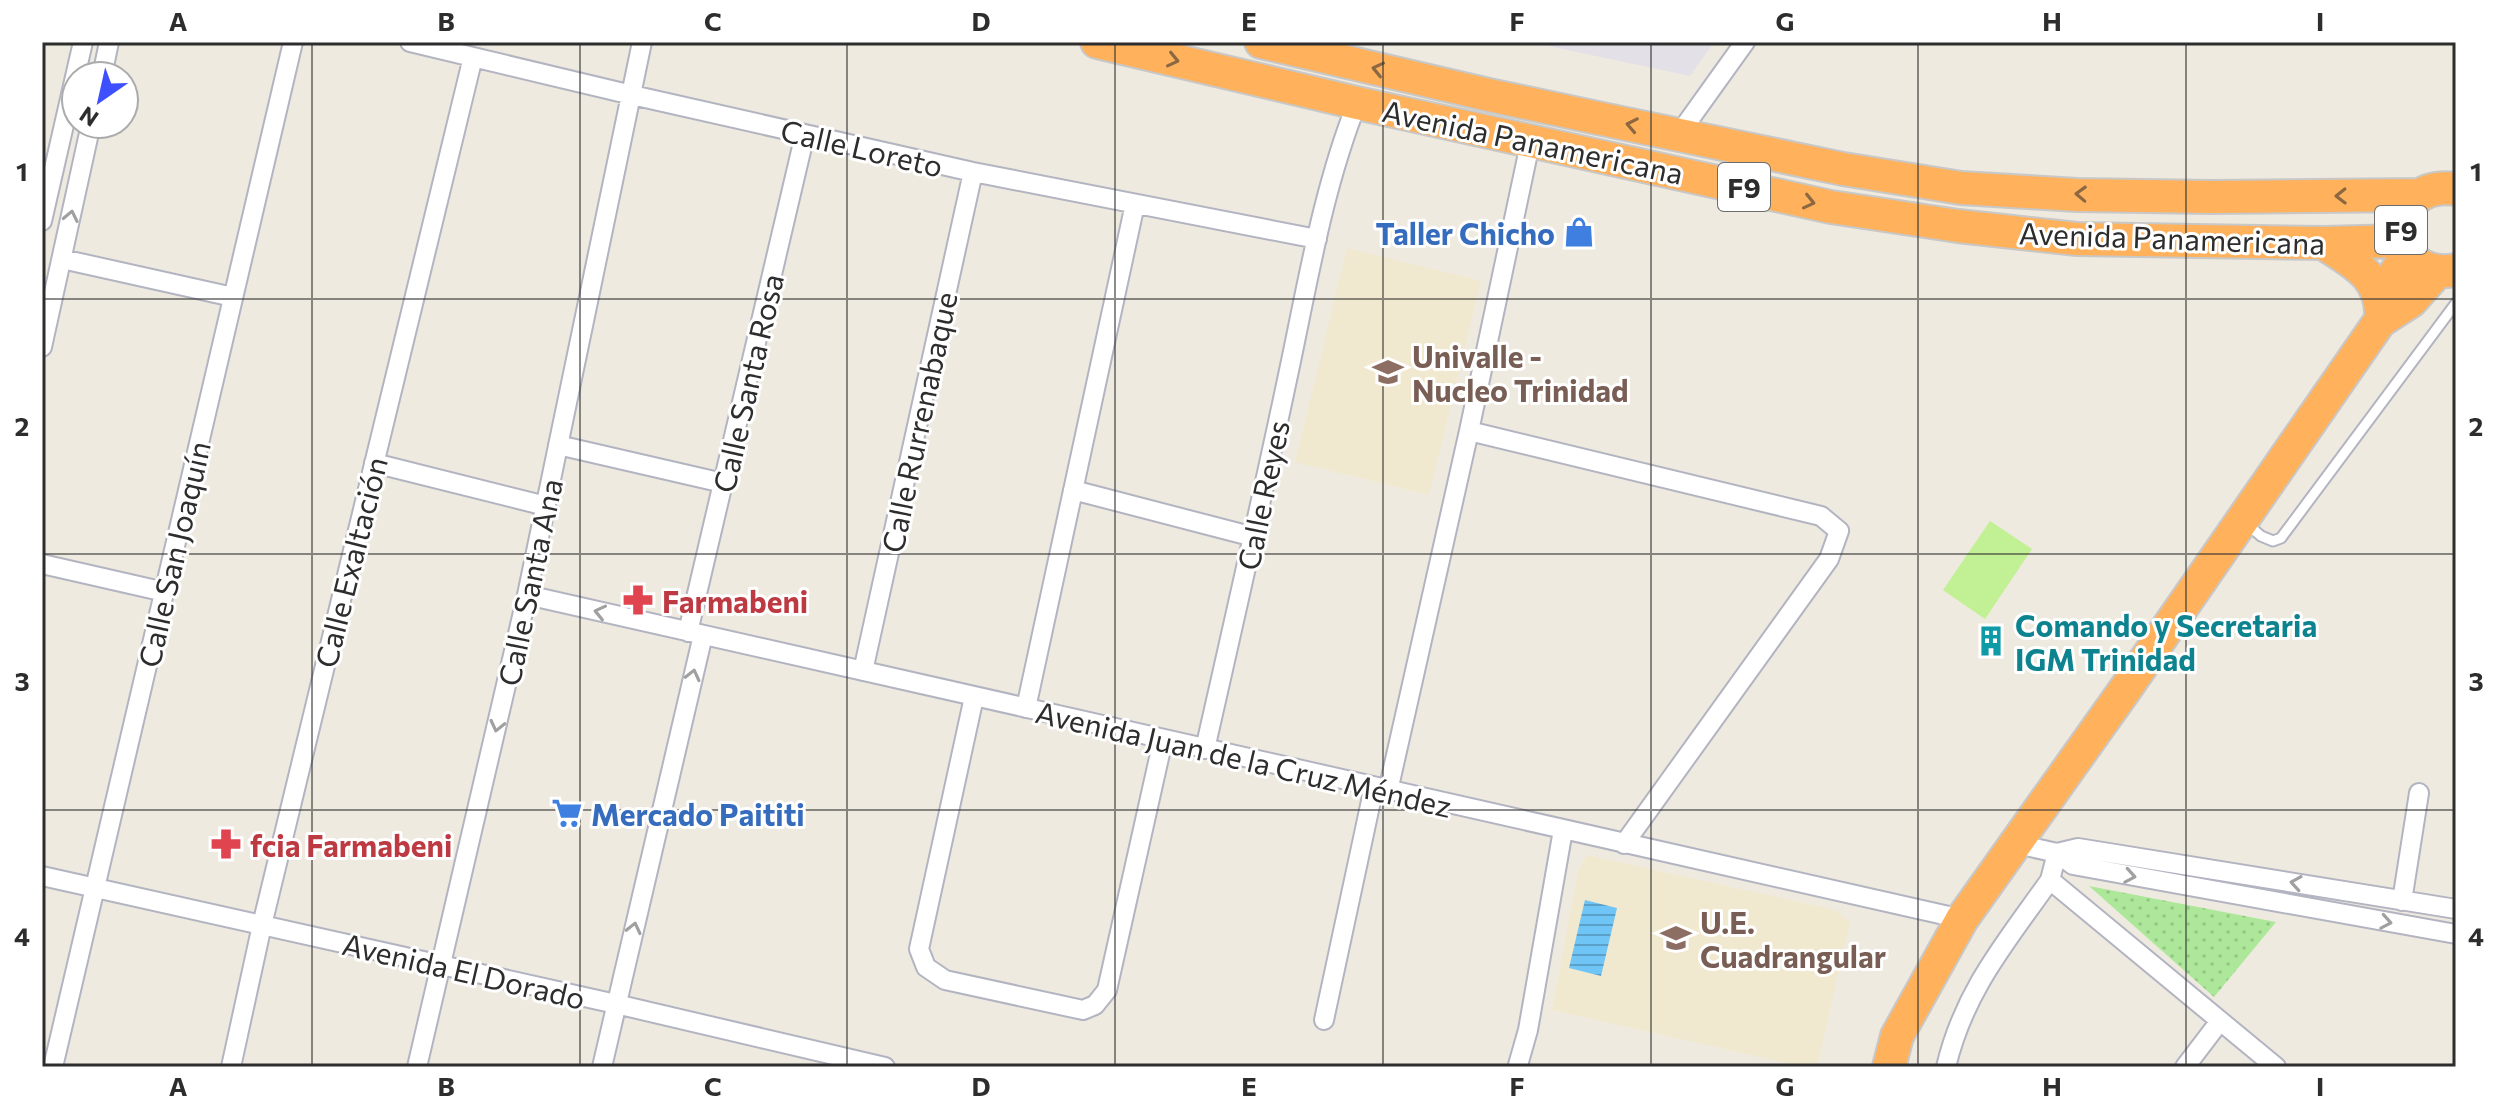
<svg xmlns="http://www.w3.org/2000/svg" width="2498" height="1109" font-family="Commissioner,sans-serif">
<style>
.industrial{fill:#e3e0e8}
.education{fill:#f1e9cf}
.green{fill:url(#green-dots)}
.pitch{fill:#c1f095}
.water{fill:url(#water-rules)}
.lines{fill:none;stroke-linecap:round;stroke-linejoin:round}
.lane-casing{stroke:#b3b4c1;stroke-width:13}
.street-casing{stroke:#b3b4c1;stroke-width:22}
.highway-casing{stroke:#c8c8c8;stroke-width:36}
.lane{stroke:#fff;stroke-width:9}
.street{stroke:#fff;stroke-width:18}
.highway{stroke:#ffb15b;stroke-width:32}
.oneway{stroke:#8c6842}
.oneway2{stroke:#a0a0a0}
.grid{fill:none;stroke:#2d2d2d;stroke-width:2;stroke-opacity:0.55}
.labels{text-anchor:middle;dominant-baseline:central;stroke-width:6;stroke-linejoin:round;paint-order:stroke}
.shield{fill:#fff;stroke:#6c6c6c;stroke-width:2}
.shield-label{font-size:28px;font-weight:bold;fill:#2d2d2d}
.street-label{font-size:30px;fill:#2d2d2d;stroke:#fff}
.shop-label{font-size:30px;font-weight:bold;fill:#366cbe;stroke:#fff;text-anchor:end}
.education-label{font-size:30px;font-weight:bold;fill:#785e54;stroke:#fff;text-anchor:start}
.health-label{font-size:30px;font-weight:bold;fill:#be3a42;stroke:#fff;text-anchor:start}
.culture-label{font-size:30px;font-weight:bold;fill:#0d838f;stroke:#fff;text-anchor:start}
.neatline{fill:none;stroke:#2d2d2d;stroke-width:3}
.grid-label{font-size:26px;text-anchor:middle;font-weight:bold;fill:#2d2d2d}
</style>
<defs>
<pattern id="green-dots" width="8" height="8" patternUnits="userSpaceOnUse" patternTransform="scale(2)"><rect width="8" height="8" fill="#ade89a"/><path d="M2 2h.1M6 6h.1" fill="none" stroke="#95c785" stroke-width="1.8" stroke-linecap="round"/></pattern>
<pattern id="water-rules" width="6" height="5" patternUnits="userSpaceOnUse" patternTransform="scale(2)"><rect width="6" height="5" fill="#6ec5f6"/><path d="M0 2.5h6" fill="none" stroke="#5ba0c8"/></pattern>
</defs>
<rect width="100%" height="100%" fill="#efeadf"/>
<path class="industrial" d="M1530,42H1714L1690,76Z"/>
<path class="education" d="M1347,248L1481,281L1429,495L1295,462Z
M1587,855L1835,910L1850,922L1817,1067H1804L1552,1010L1578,872Z"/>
<path class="green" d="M2089,886L2276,922L2214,997Z"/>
<path class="pitch" d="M1990,521L2032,549L1985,619L1943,590Z"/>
<path class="water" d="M1585,900L1617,908L1601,976L1569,968Z"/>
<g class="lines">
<g class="lane-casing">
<path id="lane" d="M2247,524L2261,536L2273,541L2281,538L2456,303"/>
</g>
<g class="street-casing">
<path id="street" d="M410,42L632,95L973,172L1317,239
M102,76L109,42
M1679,134L1745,42
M42,221L83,42
M62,259L233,297
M42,347L91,124
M1469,431L1821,516L1839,531L1829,559L1624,844
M558,445L723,483
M374,463L546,506
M1073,490L1254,537
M42,564L165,592
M527,595L1962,919
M688,632L805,134
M863,671L973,172
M974,697L919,949L926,967L945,980L1083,1010L1095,1005L1107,990L1163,740
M1026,708L1135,204
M1205,749C1233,626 1261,503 1287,380C1307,287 1322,191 1357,103
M1388,791L1469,431L1531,139
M2017,844L2057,853L2078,848L2456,909
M2057,853L2073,865L2456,934
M2057,853L2050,880L2276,1067
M42,876L616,1004L885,1067
M2402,901L2419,793
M1324,1020L1374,787
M1518,1065L1528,1030L1563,830
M53,1067L293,42
M231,1067L262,925L473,57
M417,1067L527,595L642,42
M602,1067L703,635
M1946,1067C1964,991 2006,942 2050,880
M2185,1067L2220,1021"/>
</g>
<g class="highway-casing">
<path id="highway" d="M1097,42L1357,103L1831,207L1958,226L2077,239L2323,243L2402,241
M1261,42L1489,95L1607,120L1843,169L1961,188L2077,195L2212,197L2419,195
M2456,189C2383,178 2385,283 2456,270
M2323,243C2354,263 2383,277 2381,318
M2380,321L2411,301L2437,272
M1889,1067L1897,1036L1962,919L2124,691L2380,321L2391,280L2408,253"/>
</g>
<use href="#lane" class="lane"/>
<use href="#street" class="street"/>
<use href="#highway" class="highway"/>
</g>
<defs><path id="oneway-chevron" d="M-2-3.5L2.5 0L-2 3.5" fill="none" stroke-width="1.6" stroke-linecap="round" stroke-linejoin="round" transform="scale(2)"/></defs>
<g class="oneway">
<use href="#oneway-chevron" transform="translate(1173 60) rotate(13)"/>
<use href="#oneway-chevron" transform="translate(1378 69) rotate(-167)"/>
<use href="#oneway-chevron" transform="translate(1632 125) rotate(-169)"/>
<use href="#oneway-chevron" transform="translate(2081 194) rotate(-178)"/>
<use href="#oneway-chevron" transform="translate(2341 196) rotate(179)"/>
<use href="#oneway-chevron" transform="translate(1809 202) rotate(13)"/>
</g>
<g class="oneway2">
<use href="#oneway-chevron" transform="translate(71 216) rotate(-78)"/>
<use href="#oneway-chevron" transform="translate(600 612) rotate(-167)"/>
<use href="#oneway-chevron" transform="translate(693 675) rotate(-77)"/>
<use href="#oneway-chevron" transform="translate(497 726) rotate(103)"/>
<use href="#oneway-chevron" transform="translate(2130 876) rotate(10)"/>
<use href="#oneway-chevron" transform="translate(2296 883) rotate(-171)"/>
<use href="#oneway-chevron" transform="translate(2386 922) rotate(10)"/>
<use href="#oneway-chevron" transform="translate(634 928) rotate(-77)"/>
</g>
<path class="grid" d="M312,42V1067M580,42V1067M847,42V1067M1115,42V1067M1383,42V1067M1651,42V1067M1918,42V1067M2186,42V1067M42,299H2456M42,554H2456M42,810H2456"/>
<defs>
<g id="shop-bare" transform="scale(2.4)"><path d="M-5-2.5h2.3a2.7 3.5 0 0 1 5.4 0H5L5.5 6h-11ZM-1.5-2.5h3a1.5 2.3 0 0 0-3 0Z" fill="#3f7fe0" stroke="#fff" stroke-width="2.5" paint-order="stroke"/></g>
<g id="university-bare" transform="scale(2.4)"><path d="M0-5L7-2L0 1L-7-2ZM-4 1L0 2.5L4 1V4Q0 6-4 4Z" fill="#8d6e63" stroke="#fff" stroke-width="2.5" paint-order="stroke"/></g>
<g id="pharmacy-bare" transform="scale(2.4)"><path d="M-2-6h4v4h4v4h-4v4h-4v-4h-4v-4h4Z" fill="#e0444e" stroke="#fff" stroke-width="2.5" paint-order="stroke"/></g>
<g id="building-bare" transform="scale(2.4)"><path d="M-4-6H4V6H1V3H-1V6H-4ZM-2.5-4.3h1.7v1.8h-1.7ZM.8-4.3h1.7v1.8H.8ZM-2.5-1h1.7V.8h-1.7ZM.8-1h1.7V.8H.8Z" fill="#0f9aa8" stroke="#fff" stroke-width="2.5" paint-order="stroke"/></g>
<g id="supermarket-bare" transform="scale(2.4)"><path d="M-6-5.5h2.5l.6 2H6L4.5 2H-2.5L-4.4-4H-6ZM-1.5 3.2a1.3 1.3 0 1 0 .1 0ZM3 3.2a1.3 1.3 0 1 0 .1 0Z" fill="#3f7fe0" stroke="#fff" stroke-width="2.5" paint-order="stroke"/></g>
<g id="school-bare" transform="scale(2.4)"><path d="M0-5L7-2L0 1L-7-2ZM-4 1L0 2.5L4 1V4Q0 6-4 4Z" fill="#8d6e63" stroke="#fff" stroke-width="2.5" paint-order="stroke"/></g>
</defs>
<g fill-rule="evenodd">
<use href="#shop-bare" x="1579" y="232"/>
<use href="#university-bare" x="1388" y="372"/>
<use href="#pharmacy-bare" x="638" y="600"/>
<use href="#building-bare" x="1991" y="641"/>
<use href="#supermarket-bare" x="567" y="813"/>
<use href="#pharmacy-bare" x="226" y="844"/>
<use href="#school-bare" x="1676" y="938"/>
</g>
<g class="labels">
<g class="shield">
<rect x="1718" y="163" width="52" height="48" rx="6"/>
<rect x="2375" y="206" width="52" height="48" rx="6"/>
</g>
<g class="shield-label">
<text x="1744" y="187">F9</text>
<text x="2401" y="230">F9</text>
</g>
<g class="street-label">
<text transform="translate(1533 141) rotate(12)">Avenida Panamericana</text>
<text transform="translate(862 147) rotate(13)">Calle Loreto</text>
<text transform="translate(2172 237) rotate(2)">Avenida Panamericana</text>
<text transform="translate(747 383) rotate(-77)">Calle Santa Rosa</text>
<text transform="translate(918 422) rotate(-78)">Calle Rurrenabaque</text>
<text transform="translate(1262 495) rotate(-78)">Calle Reyes</text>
<text transform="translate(173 554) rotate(-77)">Calle San Joaquín</text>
<text transform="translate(350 562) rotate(-76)">Calle Exaltación</text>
<text transform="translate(529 582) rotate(-78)">Calle Santa Ana</text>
<text transform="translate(1244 758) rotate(13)">Avenida Juan de la Cruz Méndez</text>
<text transform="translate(464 970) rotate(13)">Avenida El Dorado</text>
</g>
<g class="shop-label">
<text x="1555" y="232">Taller Chicho</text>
<text x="591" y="813" text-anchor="start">Mercado Paititi</text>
</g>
<g class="education-label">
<text x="1412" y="355">Univalle -<tspan x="1412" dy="34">Nucleo Trinidad</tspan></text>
<text x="1700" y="921">U.E.<tspan x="1700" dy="34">Cuadrangular</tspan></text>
</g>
<g class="health-label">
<text x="662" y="600">Farmabeni</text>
<text x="250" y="844">fcia Farmabeni</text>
</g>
<g class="culture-label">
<text x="2015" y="624">Comando y Secretaria<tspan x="2015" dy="34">IGM Trinidad</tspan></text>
</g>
</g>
<rect width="2498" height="1109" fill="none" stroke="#ffffff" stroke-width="88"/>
<g transform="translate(100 100) rotate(214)"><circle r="38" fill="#ffffff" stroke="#ababab" stroke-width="2"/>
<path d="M0-6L14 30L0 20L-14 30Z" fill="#3d4fff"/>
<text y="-12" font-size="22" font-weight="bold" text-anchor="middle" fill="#2d2d2d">N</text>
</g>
<rect x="44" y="44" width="2410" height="1021" class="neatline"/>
<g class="grid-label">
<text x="178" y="31">A</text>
<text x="446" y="31">B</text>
<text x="713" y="31">C</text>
<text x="981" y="31">D</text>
<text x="1249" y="31">E</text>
<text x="1517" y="31">F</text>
<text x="1785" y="31">G</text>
<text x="2052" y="31">H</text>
<text x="2320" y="31">I</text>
<text x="22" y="181">1</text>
<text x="2476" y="181">1</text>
<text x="22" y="436">2</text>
<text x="2476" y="436">2</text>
<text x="22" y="691">3</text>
<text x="2476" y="691">3</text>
<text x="22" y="946">4</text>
<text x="2476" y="946">4</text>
<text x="178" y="1096">A</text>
<text x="446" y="1096">B</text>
<text x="713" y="1096">C</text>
<text x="981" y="1096">D</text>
<text x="1249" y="1096">E</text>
<text x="1517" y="1096">F</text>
<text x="1785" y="1096">G</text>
<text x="2052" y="1096">H</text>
<text x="2320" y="1096">I</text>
</g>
</svg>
